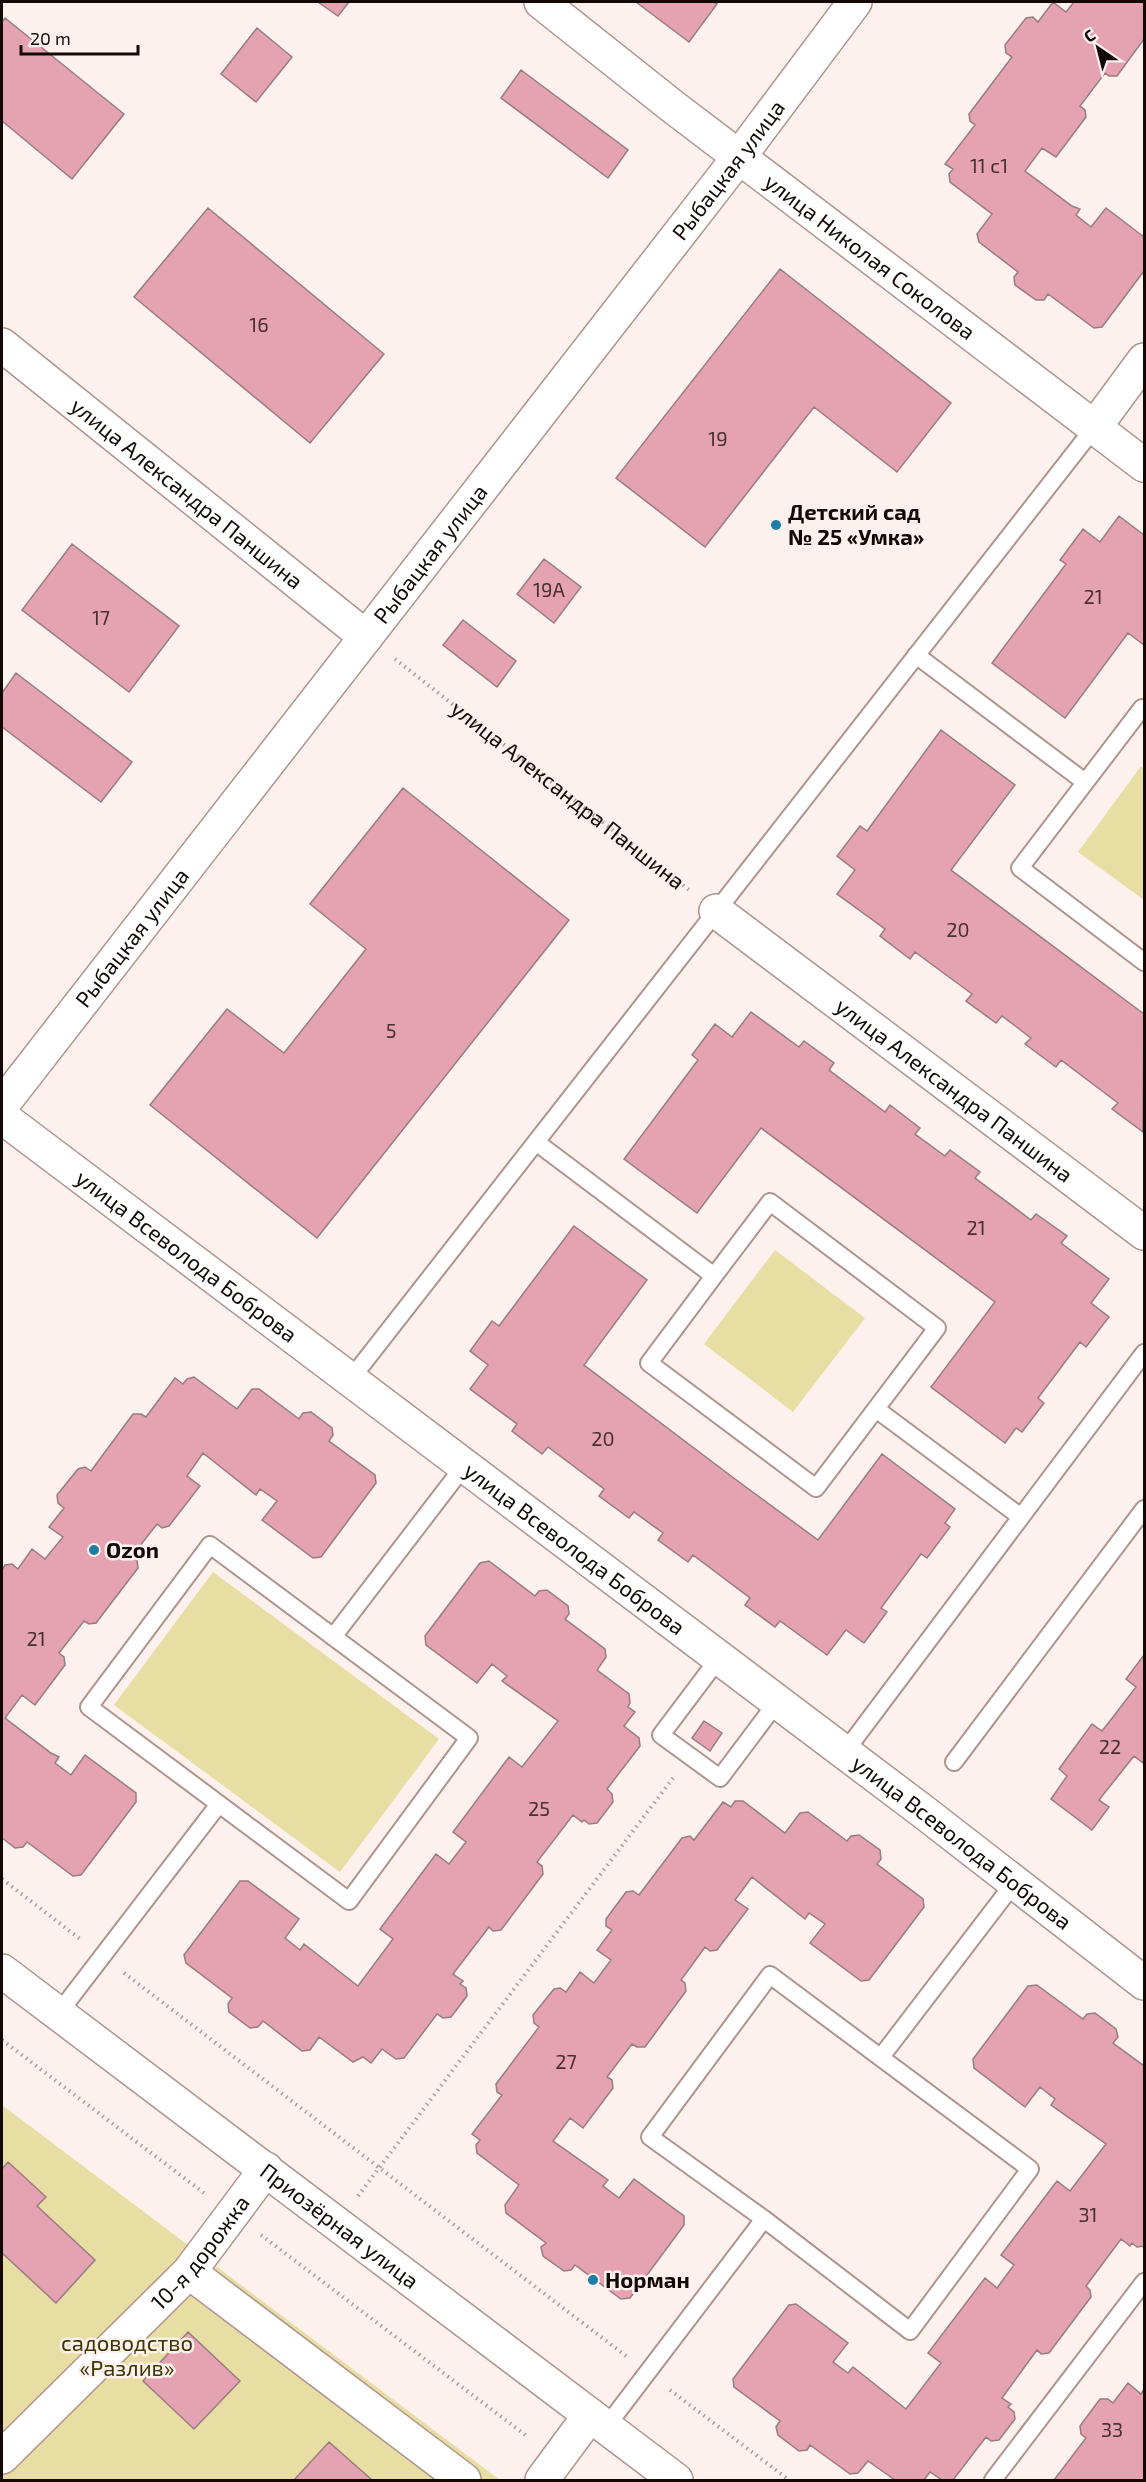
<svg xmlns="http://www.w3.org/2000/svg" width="1146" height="2482" viewBox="0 0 1146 2482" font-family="'Exo 2',sans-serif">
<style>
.green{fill:#e8dea4}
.building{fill:#e5a2b2;stroke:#977c82;stroke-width:1.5}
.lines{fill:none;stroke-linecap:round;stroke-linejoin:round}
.service-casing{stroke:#af948d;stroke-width:20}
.minor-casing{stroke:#af948d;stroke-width:36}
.path{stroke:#a99e9c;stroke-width:4;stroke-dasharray:1.5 4.5;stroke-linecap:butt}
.service{stroke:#fff;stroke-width:16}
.minor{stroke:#fff;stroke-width:33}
.poi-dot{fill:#1e7ca9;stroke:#fdf1ee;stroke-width:2}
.labels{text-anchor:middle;stroke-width:5;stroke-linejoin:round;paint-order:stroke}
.number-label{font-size:20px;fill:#472f32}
.street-label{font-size:22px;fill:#120907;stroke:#fdf1ee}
.poi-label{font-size:22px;font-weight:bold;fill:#120907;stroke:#fdf1ee;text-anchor:start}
.park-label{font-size:22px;fill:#3e3602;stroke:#fdf1ee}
</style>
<rect width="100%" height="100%" fill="#fdf1ee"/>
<path class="green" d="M1141,766L1144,769V900L1078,852Z
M775,1250L865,1318L793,1412L704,1344Z
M213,1572L439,1739L340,1872L114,1705Z
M2,2105L500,2480H2Z"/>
<path class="building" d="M318,2H349L338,16Z
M636,2H714L717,4L689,42Z
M1053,2L1066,12L1074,2H1144V39L1117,76H1109L1105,73L1080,106L1085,110L1086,117L1056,157L1042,148L1025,171L1072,206L1080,209L1076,215L1091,227L1106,208L1144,237V271L1102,327L1094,328L1048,294L1044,300H1036L1015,285L1014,277L1018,272L979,242L977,234L992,214L950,182L949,174L953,169L945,164L975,125L970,121L969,114L1012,57L1006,53L1005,45L1026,18L1033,17L1038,22Z
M5,18L124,114L72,179L2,121V22Z
M257,28L292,57L256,102L221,74Z
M521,70L628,150L608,178L501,98Z
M208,208L384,354L310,443L134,297Z
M780,269L951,403L897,472L814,407L705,547L616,478Z
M1119,516L1144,535V645L1128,633L1065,718L992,663L1066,564L1060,560L1083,529L1100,542Z
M72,544L179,626L129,692L22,610Z
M544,559L581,587L554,623L517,594Z
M463,620L516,661L497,687L443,645Z
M16,673L132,762L101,802L2,727V693Z
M941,730L1015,785L951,870L1144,1014L1143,1132L1112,1109L1118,1103L1061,1060L1056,1067L1025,1044L1031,1038L1002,1016L996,1023L966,1001L972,994L915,952L910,959L880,936L885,929L837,894L855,870L837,856L860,826L867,831Z
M403,788L569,920L317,1238L150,1105L227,1009L284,1053L366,949L310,904Z
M751,1012L799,1047L804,1041L834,1063L829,1070L885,1112L890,1105L920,1128L915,1134L945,1156L950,1150L980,1172L975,1178L1031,1220L1036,1214L1067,1236L1061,1243L1109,1279L1091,1303L1109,1317L1086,1347L1080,1342L1038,1398L1044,1403L1022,1432L1016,1428L1005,1443L931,1387L995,1302L761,1128L697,1213L624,1159L698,1060L692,1055L715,1024L732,1037Z
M574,1226L647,1280L584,1365L735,1479L818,1540L882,1454L955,1509L945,1523L950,1527L927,1558L921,1554L881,1608L887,1612L864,1643L846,1630L827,1655L780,1621L775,1627L745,1605L750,1598L693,1555L688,1562L658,1540L663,1533L634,1512L629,1518L599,1496L604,1489L548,1447L542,1454L512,1431L517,1424L470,1389L488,1365L470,1351L492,1321L499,1326Z
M194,1377L237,1409L252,1389H259L299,1419L303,1413L311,1412L332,1428L333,1435L329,1441L375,1475L376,1483L321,1557L313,1558L262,1520L277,1501L260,1489L256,1495L203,1453L187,1476L200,1486L169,1526L162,1528L157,1524L132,1556L137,1560L138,1568L96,1623L89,1624L84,1621L59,1653L64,1657L65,1665L35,1705L22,1695L5,1718L51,1753L59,1757L55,1763L71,1775L85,1755L136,1793V1802L81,1875L73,1876L27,1842L23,1847L15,1848L2,1838V1570L5,1565L12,1564L18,1569L32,1549L45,1559L63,1537L49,1527L64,1508L58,1503L57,1495L78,1469L85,1467L91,1471L133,1414H141L146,1417L175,1378L183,1384L187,1379Z
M489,1561L535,1596L539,1591L547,1590L568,1606L569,1614L565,1619L605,1649L606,1657L597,1670L629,1694L630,1703L628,1707L635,1712L624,1726L639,1738L640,1746L607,1789L612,1794L613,1802L597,1823L589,1824L584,1820L582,1822L573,1815L537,1862L542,1866L543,1874L501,1930L493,1931L489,1927L453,1974L463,1981L460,1984L466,1988L467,1996L451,2017L443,2018L437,2014L404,2058L396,2059L382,2049L371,2063L363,2057L353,2062L319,2037L310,2050L302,2051L263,2021L258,2027L250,2028L229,2012L228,2004L232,1998L186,1963L184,1955L240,1881H248L299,1919L285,1938L300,1950L304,1944L358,1986L393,1939L380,1929L436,1854L449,1864L466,1842L453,1832L509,1757L522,1767L558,1721L502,1681L507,1676L492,1664L477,1683L426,1645L425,1636L480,1563Z
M1144,1655V1760L1143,1763L1134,1756L1099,1800L1109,1807L1092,1830L1051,1799L1067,1776L1059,1769L1092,1724L1102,1731L1113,1717L1136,1687L1126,1679Z
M704,1721L722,1733L710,1751L692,1738Z
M735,1801H743L785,1833L800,1813L808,1812L847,1841L851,1836L859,1835L880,1850L881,1859L877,1864L923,1899L924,1907L869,1980L861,1981L810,1943L825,1924L809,1913L805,1919L752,1877L735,1900L748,1909L717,1950L710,1951L705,1947L681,1980L685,1983L686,1991L645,2047H637L632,2044L607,2077L612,2080L613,2088L583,2128L570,2118L553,2141L608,2180L603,2186L619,2198L634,2179L684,2216V2225L630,2298L621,2299L575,2265L571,2270L564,2271L543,2256L541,2247L546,2243L506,2213L505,2205L519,2185L477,2153L476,2145L480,2140L472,2134L502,2095L497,2092L496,2084L539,2027L534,2023L533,2015L554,1989L560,1988L566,1992L580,1972L594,1983L611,1960L597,1950L612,1930L606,1926V1919L626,1892L633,1891L639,1895L682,1838L690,1836L694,1840L723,1802L731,1807Z
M1037,1985L1083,2019L1087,2014L1095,2013L1116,2029L1118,2037L1113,2043L1144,2066V2246L1137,2247L1132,2243L1130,2246L1121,2239L1086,2286L1090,2290L1091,2297L1049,2353L1041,2354L1037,2350L1002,2398L1011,2404L1008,2407L1014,2412L1015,2419L999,2440L991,2441L986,2437L953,2480H942L930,2472L924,2480H895L868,2461L858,2473L850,2474L810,2445L807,2450L799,2451L778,2435L776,2427L780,2421L734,2387L733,2379L789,2305L796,2304L848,2343L833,2362L848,2373L853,2367L906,2409L941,2363L928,2353L985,2278L997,2288L1014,2265L1001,2255L1057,2181L1070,2191L1106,2144L1051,2105L1055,2099L1040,2087L1025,2107L974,2068L973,2059L1028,1986Z
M8,2162L46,2197L37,2206L95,2260L56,2303L2,2253V2169Z
M188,2332L240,2381L194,2429L143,2381Z
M1128,2383L1141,2394L1144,2389V2480H1054L1086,2438L1081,2434L1080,2426L1100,2399H1108L1113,2403Z
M329,2442L372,2480H294Z"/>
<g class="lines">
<defs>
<path id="service" d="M916,655L1085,782
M1144,710L1142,708L1020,868L1144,962
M536,1142L714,1276L649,1363L816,1488L937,1328L770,1202L714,1276
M350,1380L1094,428
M876,1409L1021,1517
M210,1545L469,1738L349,1901L89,1707Z
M333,1637L464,1466
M719,1658L661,1735L720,1778L777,1702
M844,1753L1144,1353
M954,1762L1144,1509
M770,1975L1030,2169L910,2331L764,2219L650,2137Z
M58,2014L219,1804
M881,2057L1014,1883
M606,2427L764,2219
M993,2480L1144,2282"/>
<g id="minor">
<path id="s2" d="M541,2L672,106L1144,465"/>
<path id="s3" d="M2,345L366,637"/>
<path d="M1094,428L1144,360"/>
<path id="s4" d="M716,911L1144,1233"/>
<path id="s5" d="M2,1105L739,157L855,2"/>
<path id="s6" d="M2,1117L925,1813L1144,1983"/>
<path id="s7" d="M2,1971L676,2480"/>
<path d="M189,2272L464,2480"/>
<path id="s8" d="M2,2457L189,2272L266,2169"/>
<path d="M542,2480L590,2415"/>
</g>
</defs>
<use href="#service" class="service-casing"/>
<use href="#minor" class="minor-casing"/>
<g class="path">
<path id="s1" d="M395,659L689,890"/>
<path d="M2,1879L80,1939"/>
<path d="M124,1973L626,2356"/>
<path d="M2,2040L204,2193"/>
<path d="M358,2196L673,1778"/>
<path d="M261,2235L528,2437"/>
<path d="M670,2390L789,2480"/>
</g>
<use href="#service" class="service"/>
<use href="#minor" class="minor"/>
</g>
<g class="poi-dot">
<circle cx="776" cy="525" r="6"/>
<circle cx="94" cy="1550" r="6"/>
<circle cx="593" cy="2280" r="6"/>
</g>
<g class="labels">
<g class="number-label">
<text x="989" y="173">11 с1</text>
<text x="259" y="332">16</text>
<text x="718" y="446">19</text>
<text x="549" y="597">19А</text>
<text x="1093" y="604">21</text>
<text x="101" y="625">17</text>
<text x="958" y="937">20</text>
<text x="391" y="1038">5</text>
<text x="976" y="1235">21</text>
<text x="603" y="1446">20</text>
<text x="36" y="1646">21</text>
<text x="1110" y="1754">22</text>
<text x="539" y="1816">25</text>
<text x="566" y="2069">27</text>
<text x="1088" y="2222">31</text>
<text x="1112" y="2437">33</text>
</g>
<g class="street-label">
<text dy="8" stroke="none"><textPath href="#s5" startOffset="1184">Рыбацкая улица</textPath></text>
<text dy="8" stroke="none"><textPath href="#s2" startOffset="416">улица Николая Соколова</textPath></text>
<text dy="8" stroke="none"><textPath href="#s3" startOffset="237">улица Александра Паншина</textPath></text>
<text dy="8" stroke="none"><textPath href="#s5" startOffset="698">Рыбацкая улица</textPath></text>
<text dy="8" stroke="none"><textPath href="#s1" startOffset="220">улица Александра Паншина</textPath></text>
<text dy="8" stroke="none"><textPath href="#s5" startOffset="212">Рыбацкая улица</textPath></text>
<text dy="8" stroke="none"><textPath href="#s4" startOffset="298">улица Александра Паншина</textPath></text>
<text dy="8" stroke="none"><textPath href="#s6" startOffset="231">улица Всеволода Боброва</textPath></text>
<text dy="8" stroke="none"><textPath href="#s6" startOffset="717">улица Всеволода Боброва</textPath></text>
<text dy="8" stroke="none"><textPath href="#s6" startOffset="1203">улица Всеволода Боброва</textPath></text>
<text dy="8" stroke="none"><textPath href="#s7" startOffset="423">Приозёрная улица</textPath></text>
<text dy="8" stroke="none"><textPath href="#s8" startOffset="285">10-я дорожка</textPath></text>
</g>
<g class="poi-label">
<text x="788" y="520">Детский сад<tspan x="788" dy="25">№ 25 «Умка»</tspan></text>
<text x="106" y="1558">Ozon</text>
<text x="605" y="2288">Норман</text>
</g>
<g class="park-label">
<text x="127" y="2351">садоводство<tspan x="127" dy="25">«Разлив»</tspan></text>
</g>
</g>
<rect width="1146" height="2482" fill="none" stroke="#120907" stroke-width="6"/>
<g transform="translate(1098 48) rotate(325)" stroke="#fdf1ee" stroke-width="4.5" paint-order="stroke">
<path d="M0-4.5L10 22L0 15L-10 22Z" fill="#120907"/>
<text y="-9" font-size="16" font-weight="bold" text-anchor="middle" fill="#120907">С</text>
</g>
<path d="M21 45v9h117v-9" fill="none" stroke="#120907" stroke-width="3"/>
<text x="30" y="45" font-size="18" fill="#120907" stroke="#fdf1ee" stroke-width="4.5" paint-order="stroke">20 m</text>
</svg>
